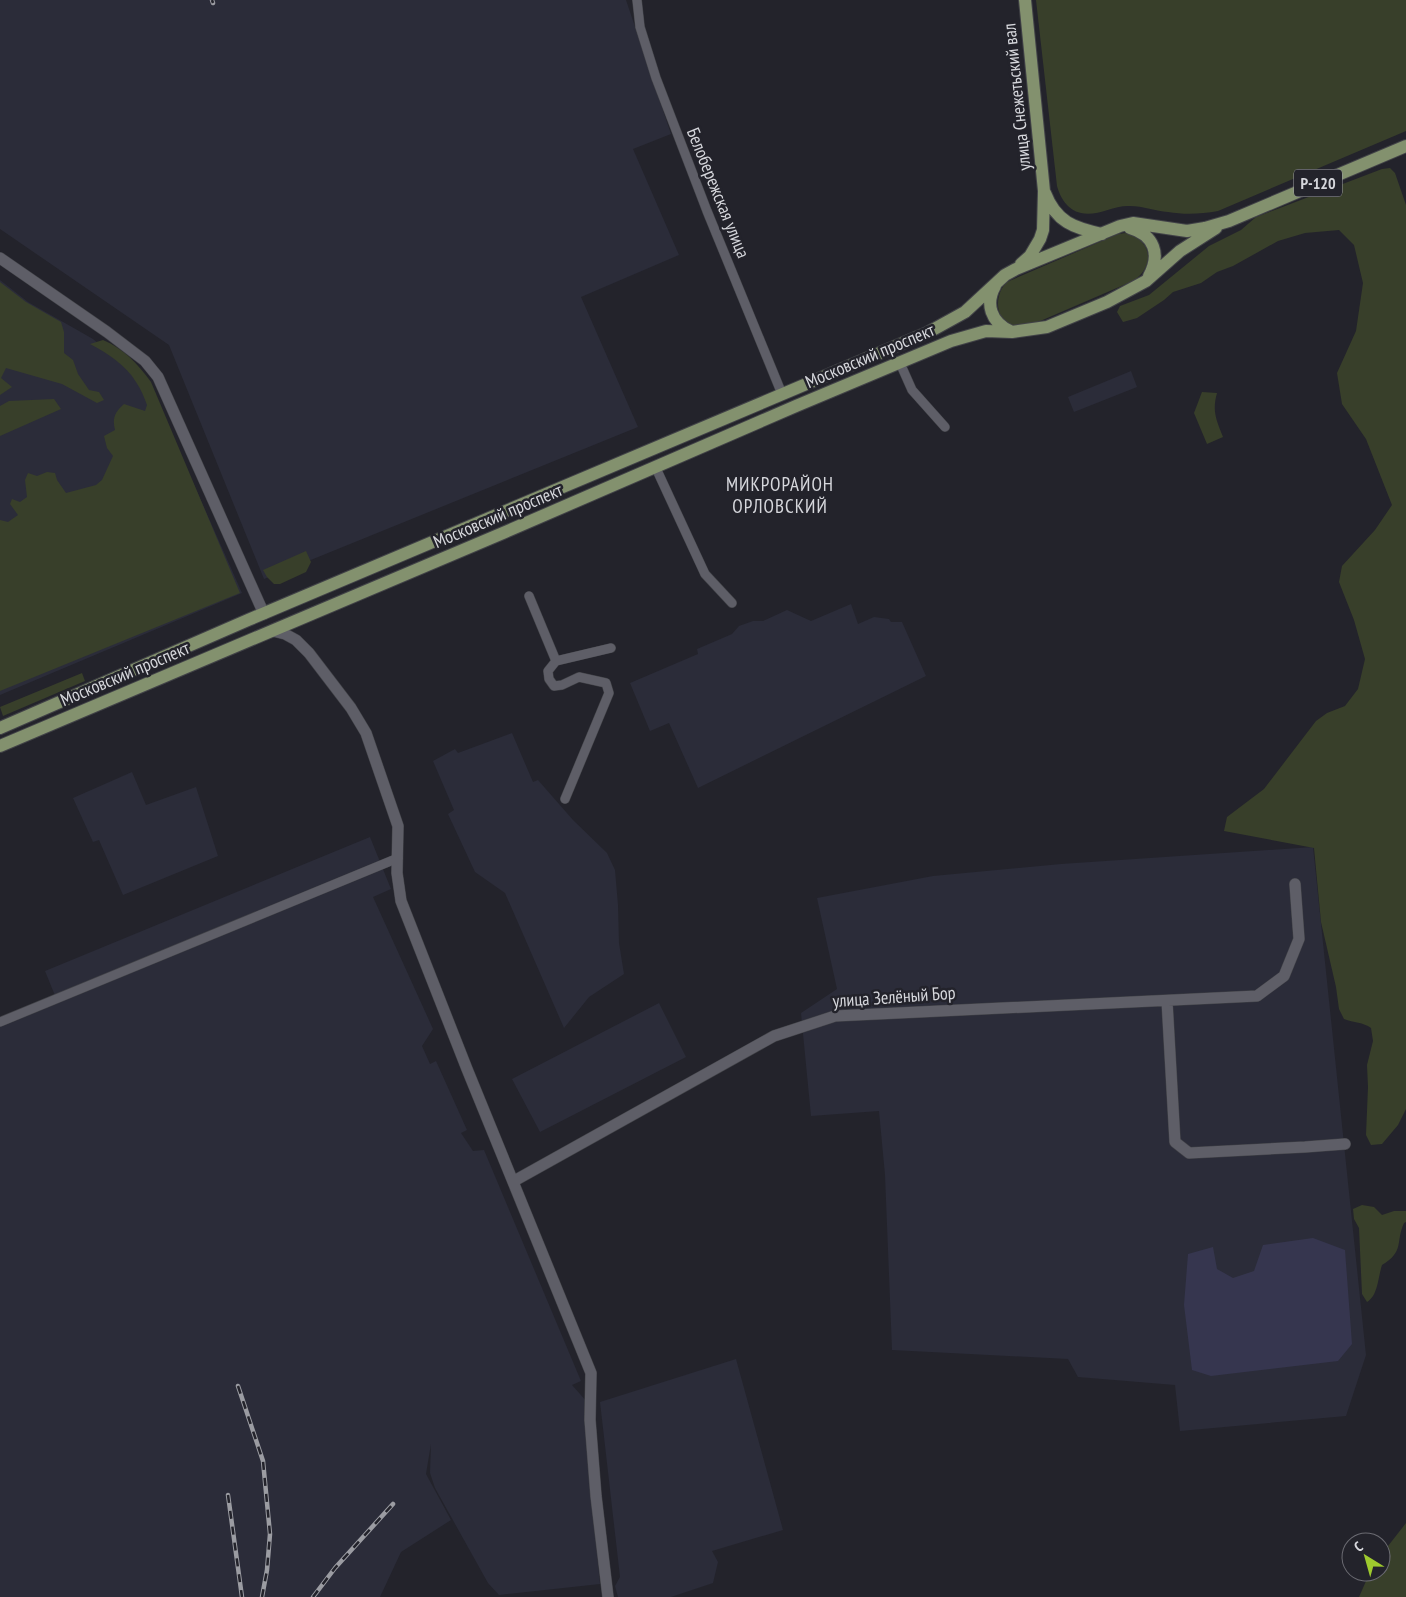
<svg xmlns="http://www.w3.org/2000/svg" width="1406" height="1597" viewBox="0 0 1406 1597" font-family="'PT Sans Narrow',sans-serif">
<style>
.built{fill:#2b2c39}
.green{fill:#383f2a}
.water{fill:#36364f}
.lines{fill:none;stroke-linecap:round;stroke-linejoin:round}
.minor-casing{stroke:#414247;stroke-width:10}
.tertiary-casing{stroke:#414247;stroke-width:12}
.primary-casing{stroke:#414247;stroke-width:14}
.minor{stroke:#5e5e67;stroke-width:9}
.tertiary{stroke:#5e5e67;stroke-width:11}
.primary{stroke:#83916e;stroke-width:12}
.rail-casing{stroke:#9b9ca2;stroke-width:4.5}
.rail{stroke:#23232b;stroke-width:2.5;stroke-dasharray:8;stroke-linecap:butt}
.labels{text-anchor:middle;stroke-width:5;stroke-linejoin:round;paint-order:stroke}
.shield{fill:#23232b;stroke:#a0a1a7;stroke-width:1}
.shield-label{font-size:16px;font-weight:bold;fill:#d6d7dc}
.street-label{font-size:18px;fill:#d6d7dc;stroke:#23232b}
.neighbourhood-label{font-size:19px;letter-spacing:1px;fill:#d6d7dc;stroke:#23232b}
</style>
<rect width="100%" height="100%" fill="#23232b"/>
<path class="built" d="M0,0H626L671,134L633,149L679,255L581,297L638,427L264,579L169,345L0,229Z
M0,280L28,302L93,339L138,375L156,399L242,593L0,695Z
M1131,371L1137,387L1074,412L1068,397Z
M851,604L858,624L874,617L889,619L891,622H902L926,676L698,788L669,723L650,731L630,683L698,654L697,649L732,634L739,626L753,621H763L787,610L811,621Z
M512,733L533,782L538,780L573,820L607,853L615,870L618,905L619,943L624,974L589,997L564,1028L505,893L475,872L448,814L454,810L433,761L455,749L458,753Z
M132,772L146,805L196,787L218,856L123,895L99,840L93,842L73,798Z
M370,837L391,889L373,897L433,1029L422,1046L430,1064L436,1061L467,1130L461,1133L473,1151L484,1150L581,1381L572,1385L588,1403L585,1424L600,1584L499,1595L488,1583L435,1488L430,1473L431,1444L426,1474L451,1520L401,1552L380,1597H0V1022L56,998L45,971Z
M1313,847L1366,1355L1346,1416L1180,1431L1175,1385L1078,1377L1068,1359L892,1350L885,1175L879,1111L811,1116L801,1013L837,989L817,898L933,876L1061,864Z
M659,1003L686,1057L540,1132L512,1079Z
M736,1359L783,1530L712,1551L718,1562L713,1583L671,1597H618L615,1586L620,1577L600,1402Z"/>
<path class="green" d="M1036,0H1406V131L1218,211C1201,214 1185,215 1168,212C1156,211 1143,206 1130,206C1113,205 1097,217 1081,213C1067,210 1060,197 1057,186Z
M1390,168L1395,173L1406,205V1109L1398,1125L1382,1144L1371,1145L1366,1135L1368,1087L1367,1065L1373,1041L1371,1028C1363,1022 1354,1023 1344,1019L1339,1009L1336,987L1321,922L1314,848L1224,831L1227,817L1264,789L1316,721L1327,713L1345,706L1358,689L1365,659L1354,620L1339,582L1342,566L1375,530L1392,505L1366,439L1342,404L1337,373L1356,331L1363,283L1354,245L1339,230L1305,233L1278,241L1233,266L1217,272L1201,283L1173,292L1164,300L1137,318L1123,322L1117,312L1120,306L1149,295L1209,246L1241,230L1256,217L1382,169Z
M1126,233C1153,241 1155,266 1133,281L1031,325C1026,325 1019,327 1014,326C994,321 994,294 1007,282L1118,234Z
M0,282L26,302L61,322L64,332V353L73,360L78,374L89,390L99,392L104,400L97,403L62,384L6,368L1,378L12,387L0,395Z
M103,340C124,349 137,363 151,382L240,593L0,691V520L8,522L18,515L10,504L12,499L20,502L27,497L25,480L28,473L37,476L47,472L55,473L57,480L66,493L96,485L102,480L113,456L107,448L104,436L115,430C112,418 115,412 124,404L145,411L147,405C144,397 141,389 136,382C126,365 107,353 90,344Z
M1202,392L1217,393C1212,411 1216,419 1223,437L1207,444L1194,413Z
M54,399L61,409L0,436V406L9,401Z
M306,551L311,562L306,572L280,584H274L267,577L263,570Z
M82,673L85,681L3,716L0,707Z
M1362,1205L1374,1207L1382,1215L1394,1211H1406V1222L1404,1223C1395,1243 1405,1251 1382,1265C1378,1277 1378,1296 1367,1302L1362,1294L1359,1228L1354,1219L1353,1209Z
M1406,1523V1597H1359L1370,1572H1381V1555Z"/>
<path class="water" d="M1313,1238L1345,1250L1352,1344L1338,1361L1211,1376L1192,1370L1184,1305L1188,1254L1213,1247L1217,1269L1233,1278L1254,1271L1263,1245Z"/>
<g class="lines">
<defs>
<path id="minor" d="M637,0L640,27L656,78L707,211L782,394
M900,363L912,390L945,427
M655,466L705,574L732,603
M529,596L556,661L611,648
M556,661L548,671L549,679L554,686L562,685L579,677L606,683L609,693L565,799
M0,1022L398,858"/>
<path id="tertiary" d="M0,258L107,332L145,361L158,377L264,614
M273,631L285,634L296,640L309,653L351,708L366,733L398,826L397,873L401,901L467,1069L591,1373L590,1420L596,1496L608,1597
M1167,1001L1175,1142L1189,1153L1305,1147L1345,1144
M514,1181L774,1036L835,1016L1257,996L1284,976L1299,939L1295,884"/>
<path id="primary" d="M1045,193C1056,222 1074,228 1102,234
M1130,228C1154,235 1161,254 1149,276
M1021,264L1030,256L1040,239L1043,230L1044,191L1025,0
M995,286C985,304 991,322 1010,331
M0,728L248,620L927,333L965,312L1005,275L1016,269L1120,226L1133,223L1187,231L1205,228L1229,221L1406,146
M0,746L503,533L796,406L951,341L986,331L1012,332L1047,327L1107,302L1146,281L1180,251L1216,228"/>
</defs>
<use href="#minor" class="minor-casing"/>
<use href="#tertiary" class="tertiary-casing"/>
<use href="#primary" class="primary-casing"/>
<use href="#minor" class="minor"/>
<use href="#tertiary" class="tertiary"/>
<use href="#primary" class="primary"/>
<defs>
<path id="rail" d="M212,0L213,3
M238,1386L263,1461L270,1534L267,1570L262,1597
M228,1495L242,1597
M313,1597L335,1568L393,1504"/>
</defs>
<use href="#rail" class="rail-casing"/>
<use href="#rail" class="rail"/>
</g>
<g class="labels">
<rect class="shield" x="1294" y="169.5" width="48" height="27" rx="4"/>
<g class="shield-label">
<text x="1318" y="189">Р-120</text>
</g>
<g class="street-label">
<text transform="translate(1017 97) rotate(-96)" y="6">улица Снежетьский вал</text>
<text transform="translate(718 193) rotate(68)" y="6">Белобережская улица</text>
<text transform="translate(870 356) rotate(-23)" y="6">Московский проспект</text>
<text transform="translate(498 516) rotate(-23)" y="6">Московский проспект</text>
<text transform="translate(125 674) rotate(-23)" y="6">Московский проспект</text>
<text transform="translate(894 997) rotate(-4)" y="6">улица Зелёный Бор</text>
</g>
<g class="neighbourhood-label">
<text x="780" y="491">МИКРОРАЙОН<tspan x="780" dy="22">ОРЛОВСКИЙ</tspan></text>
</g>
</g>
<g transform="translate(1366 1557) rotate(323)"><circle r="24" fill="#23232b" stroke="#6b6b72"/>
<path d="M0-4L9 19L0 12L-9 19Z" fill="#9eca2e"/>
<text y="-8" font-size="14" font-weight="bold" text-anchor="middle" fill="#d6d7dc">С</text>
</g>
</svg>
